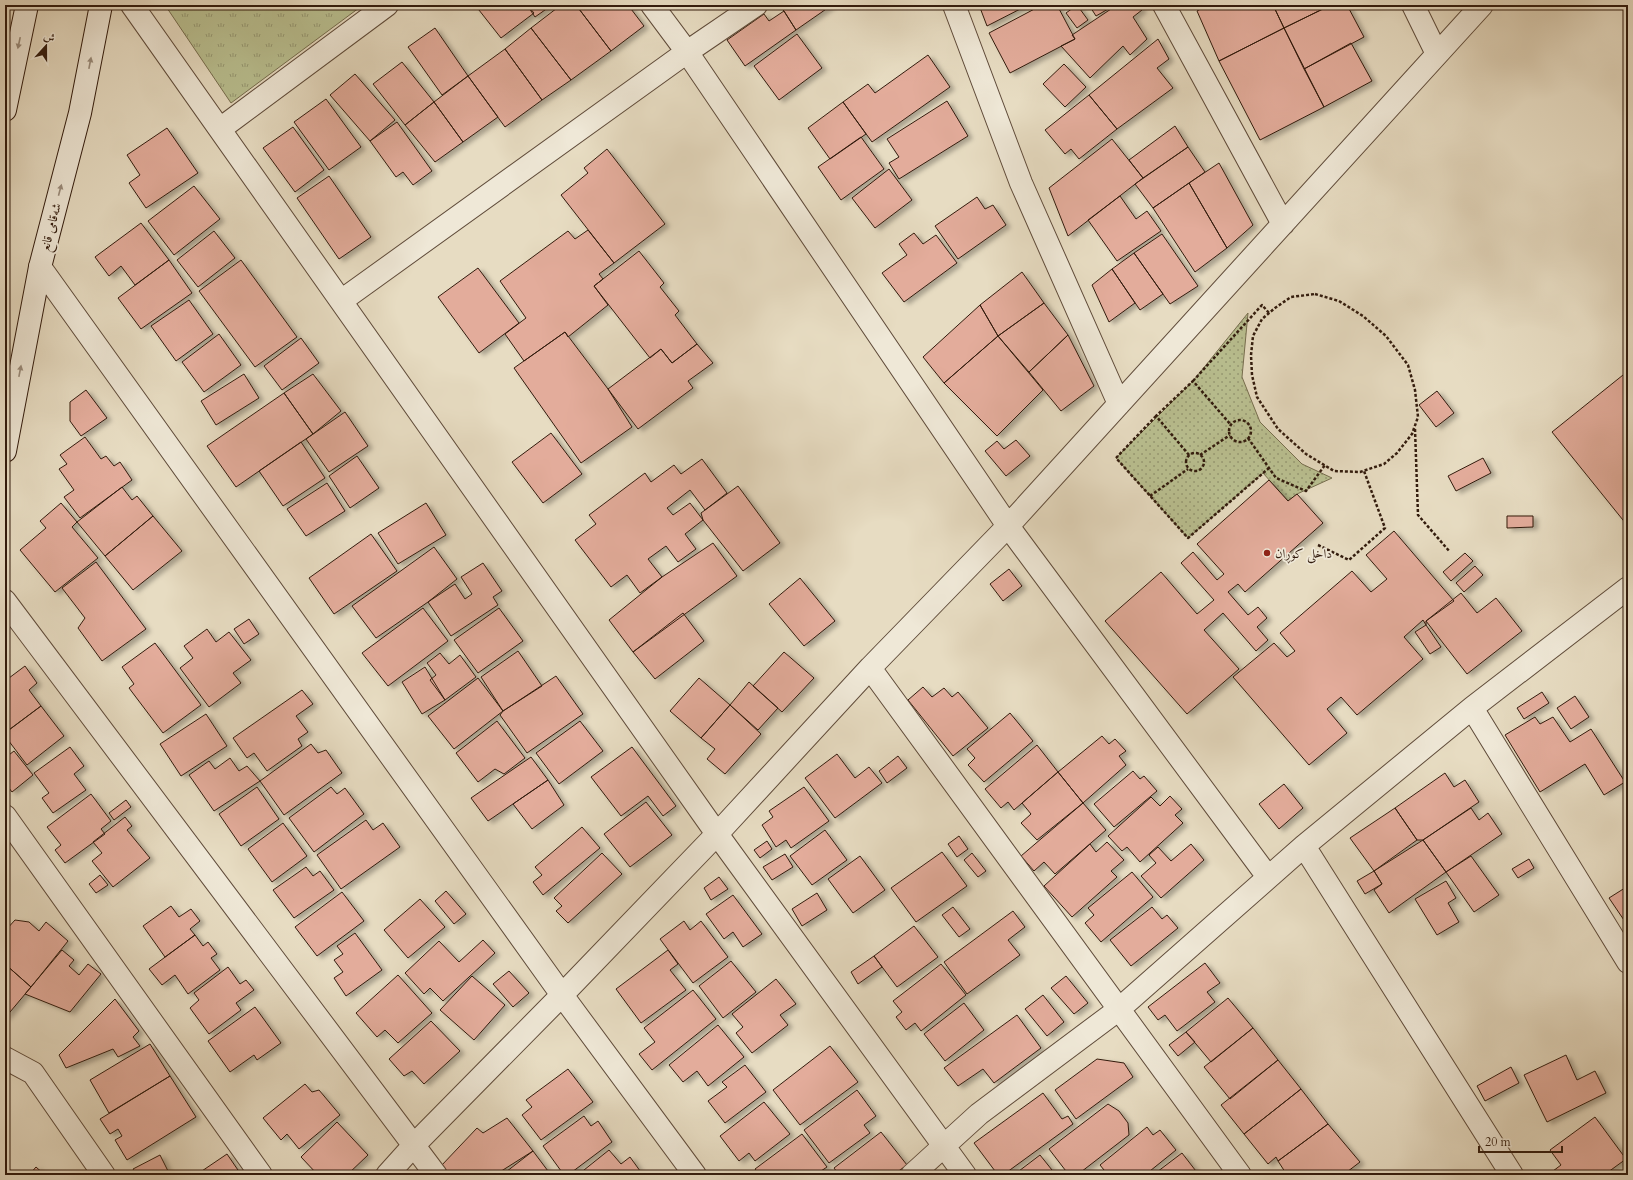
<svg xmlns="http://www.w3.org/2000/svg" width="1633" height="1180" viewBox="0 0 1633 1180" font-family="Cardo,Amiri,serif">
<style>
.grass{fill:url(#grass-dots);stroke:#766d4e}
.park{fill:url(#park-tufts);stroke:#766d4e}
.building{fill:#e3ac9b;stroke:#321b0d;filter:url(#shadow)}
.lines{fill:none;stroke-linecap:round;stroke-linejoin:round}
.minor-casing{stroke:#5f4b3a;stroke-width:24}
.secondary-casing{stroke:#321b0d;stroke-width:24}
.path{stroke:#321b0d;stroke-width:2.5;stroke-dasharray:3 2;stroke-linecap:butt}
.minor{stroke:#efe8d7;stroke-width:22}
.secondary{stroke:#efe8d7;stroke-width:22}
.oneway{fill:#9a8c7c}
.poi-dot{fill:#8f2418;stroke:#efe8d7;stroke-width:1.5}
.labels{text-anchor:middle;stroke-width:3.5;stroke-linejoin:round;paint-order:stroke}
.street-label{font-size:13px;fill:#321b0d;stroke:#efe8d7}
.poi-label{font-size:13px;fill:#321b0d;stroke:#efe8d7;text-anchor:start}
</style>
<defs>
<pattern id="grass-dots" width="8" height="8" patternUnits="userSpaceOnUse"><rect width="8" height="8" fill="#b9bf90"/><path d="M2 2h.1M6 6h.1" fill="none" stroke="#979a74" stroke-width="1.8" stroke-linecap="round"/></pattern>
<pattern id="park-tufts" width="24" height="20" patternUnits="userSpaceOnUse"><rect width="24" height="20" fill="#b9bf90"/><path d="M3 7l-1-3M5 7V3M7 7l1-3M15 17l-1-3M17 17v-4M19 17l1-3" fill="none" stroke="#979a74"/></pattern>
<filter id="shadow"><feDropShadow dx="4.5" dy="2.5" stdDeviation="2" flood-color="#0004"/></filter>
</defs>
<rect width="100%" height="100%" fill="#e7dcc2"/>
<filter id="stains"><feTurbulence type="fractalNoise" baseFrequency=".005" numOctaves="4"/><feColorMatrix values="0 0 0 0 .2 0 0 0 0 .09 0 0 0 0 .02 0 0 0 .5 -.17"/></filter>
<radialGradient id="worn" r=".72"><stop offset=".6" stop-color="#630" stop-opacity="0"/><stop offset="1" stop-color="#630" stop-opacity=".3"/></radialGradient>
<path class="grass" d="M1248,313L1242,377L1260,422L1302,464L1332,478L1297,494L1288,501L1263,473L1188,538L1116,458L1193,381Z"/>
<path class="park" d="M165,5H363L231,103Z"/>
<path class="building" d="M475,5H527L534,13L501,38Z
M527,5H552L535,17Z
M561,5H576L611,51L571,80L531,28Z
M576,5H628L644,26L611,51Z
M780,5H832L796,30Z
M979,5H1028L987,26Z
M1042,5H1057L1075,39L1010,73L989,33Z
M1077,5L1088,20L1077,28L1066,13Z
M1089,5H1115L1096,16Z
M1117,5H1139L1142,10L1133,17L1147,39L1130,55L1123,46L1090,78L1061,46L1075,39L1072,35Z
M1208,5H1273L1284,28L1219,61L1197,11Z
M1273,5H1331L1284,28Z
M1331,5H1347L1364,37L1304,69L1284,28Z
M784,11L796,30L745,66L727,40L764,14L769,21Z
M435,28L468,76L442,95L408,47Z
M531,28L571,80L542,100L505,49Z
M1284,28L1324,107L1260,140L1219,61Z
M797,34L822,68L779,100L754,66Z
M1158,39L1169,59L1157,68L1173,88L1117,129L1089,95Z
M1351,43L1372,81L1324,107L1304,69Z
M505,49L542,100L505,127L468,76Z
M928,55L950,87L872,142L843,102L868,84L875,93Z
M402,62L434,102L405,125L373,84Z
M1064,64L1086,87L1065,107L1043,84Z
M355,74L395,120L370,141L330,95Z
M468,76L498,117L463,142L434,102Z
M1089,95L1117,129L1079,159L1071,149L1065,154L1045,130Z
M326,99L361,147L329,170L294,122Z
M947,101L968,136L899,179L889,163L899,157L887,139Z
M434,102L463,142L435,162L405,125Z
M843,102L866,134L830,159L808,128Z
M397,122L432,171L413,185L403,172L396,177L370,141Z
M1175,126L1188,147L1143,178L1129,160Z
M293,127L324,170L295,192L263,148Z
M167,128L198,173L146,208L129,183L140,175L127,155Z
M861,137L884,169L841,200L818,167Z
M1112,139L1143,178L1068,236L1049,188Z
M1188,147L1205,172L1153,208L1135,184Z
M607,149L665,224L614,263L561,195L588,173L584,168Z
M1219,163L1253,225L1227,248L1189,183Z
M889,169L912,200L875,228L852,198Z
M329,176L371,237L339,259L297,198Z
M1189,183L1227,248L1195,272L1153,208Z
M194,186L220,219L174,255L148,221Z
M1120,196L1136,219L1147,211L1161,231L1117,261L1088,220Z
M977,197L985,209L993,205L1006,225L958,259L935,226Z
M141,223L169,260L135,285L121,266L109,276L95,257Z
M588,230L614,263L599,274L603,279L594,286L608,305L568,337L565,332L524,361L505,334L526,318L500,281L568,231L575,239Z
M214,231L235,258L198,287L177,260Z
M914,233L923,244L936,235L957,263L904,302L882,273L907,255L899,244Z
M1162,234L1198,286L1170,304L1134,253Z
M639,251L664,283L660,287L679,311L675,315L697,344L672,363L661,349L650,358L594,286Z
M1134,253L1163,294L1140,310L1112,269Z
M169,260L192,293L141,329L118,298Z
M241,260L297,337L255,367L199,291Z
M478,268L519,323L479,353L438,297Z
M1112,269L1135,303L1109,322L1092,285Z
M1022,272L1044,303L998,336L980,305Z
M189,300L213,334L176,361L151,326Z
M1044,303L1068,335L1029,372L998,336Z
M980,305L998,336L944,383L923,357Z
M565,332L608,389L632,427L581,463L514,368Z
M219,334L241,365L204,392L182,362Z
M1068,335L1094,386L1061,411L1029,372Z
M998,336L1043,390L997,436L944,383Z
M301,338L319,363L282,390L264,366Z
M697,344L713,363L688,381L693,388L638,429L608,389L661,349L672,363Z
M1628,371V524L1627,525L1552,432Z
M244,374L259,398L216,425L201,401Z
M313,374L341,411L313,434L284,393Z
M86,390L107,418L81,436L70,421V402Z
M1437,391L1454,413L1436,427L1419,405Z
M284,393L313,434L236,487L207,446Z
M345,412L368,446L329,472L306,439Z
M551,433L582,474L543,503L512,462Z
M85,437L101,459L106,456L114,466L120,462L132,480L80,518L64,497L74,490L59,469L67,464L60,455Z
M1016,440L1030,456L1006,476L985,451L997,441L1004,449Z
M301,442L325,478L283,506L259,471Z
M357,456L379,488L350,508L329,476Z
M1483,458L1491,473L1456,491L1448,476Z
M702,459L727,493L705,510L690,490L667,508L673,515L690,503L703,520L685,534L696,549L678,562L666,546L648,559L662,577L640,593L627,575L611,587L575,540L596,524L589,515L645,473L651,482L674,465L681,474Z
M1269,480L1288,501L1297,494L1323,523L1245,592L1238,584L1228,592L1248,615L1258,607L1267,618L1257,627L1268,640L1256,651L1223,613L1204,630L1239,669L1187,714L1105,621L1161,572L1197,614L1214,600L1181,563L1193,552L1217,580L1224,574L1197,544Z
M327,483L345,511L306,536L287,509Z
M738,486L780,543L743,571L703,520L701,513Z
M122,487L132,500L137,496L153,516L105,556L77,522Z
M61,503L77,522L72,527L98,558L55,592L20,550L46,528L40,521Z
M426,503L446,535L398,564L378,533Z
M153,516L182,551L133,590L105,556Z
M1507,516H1533V527L1507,528Z
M1394,531L1454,601L1426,621V625L1423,620L1404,637L1423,659L1357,715L1341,697L1327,709L1347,733L1309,765L1233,677L1274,643L1287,657L1295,651L1280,633L1352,571L1371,592L1387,579L1366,555Z
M371,534L397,571L334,614L309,578Z
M713,543L737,576L633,652L609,620L662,577Z
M434,547L457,579L428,602L376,638L352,606Z
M1465,553L1473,561L1451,581L1443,572Z
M96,562L146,629L102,661L78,628L85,618L62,588Z
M483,563L502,591L493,597L498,605L451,636L428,602L455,584L465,599L472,594L461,577Z
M1475,566L1483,575L1464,592L1456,583Z
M1009,569L1022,586L1003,601L990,584Z
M800,578L835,621L804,646L769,604Z
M1461,593L1477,613L1496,598L1522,631L1467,674L1426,621Z
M423,608L448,641L388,686L362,653Z
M499,608L523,641L478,673L454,640Z
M683,613L704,641L655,679L633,652Z
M249,619L259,634L244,644L234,629Z
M1426,625L1441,647L1430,654L1415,632Z
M207,629L216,642L229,632L251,660L233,673L241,683L209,707L180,668L193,658L184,646Z
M155,643L201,705L163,733L129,688L134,684L122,667Z
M518,651L542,686L503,711L481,677Z
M784,652L814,678L782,712L753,686Z
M440,653L449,664L460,655L476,677L445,700L430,680L436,675L427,663Z
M25,666L37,683L29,690L41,706L6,732L5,730V681Z
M425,667L445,700L422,714L402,682Z
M556,676L583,714L527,753L500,715L503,711Z
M478,678L503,711L454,749L428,716Z
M699,678L730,705L701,738L670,711Z
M749,682L778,708L758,730L730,705Z
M923,687L932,697L944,688L952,697L958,692L988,728L953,756L908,700Z
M302,690L313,704L296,716L308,732L298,739L302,746L267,771L254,753L247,758L233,738Z
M1542,692L1549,703L1524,719L1517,708Z
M1575,696L1589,717L1571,729L1557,708Z
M730,705L761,734L725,774L707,759L715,749L701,738Z
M41,706L64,736L27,765L5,736V733Z
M1010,713L1033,741L984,782L968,765L975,758L967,749Z
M206,714L227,746L181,776L160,744Z
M1535,717L1540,724L1553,717L1570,742L1591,729L1625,782L1604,795L1585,764L1540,792L1505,735Z
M497,721L525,758L504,774L495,769L478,782L456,753Z
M580,721L603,751L559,784L536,753Z
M1102,736L1109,744L1115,739L1126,751L1119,756L1126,765L1083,803L1058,772Z
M311,744L318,753L326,750L342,773L284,815L260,781Z
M1037,745L1058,772L1014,810L1008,802L1001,808L985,789Z
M70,747L84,766L74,774L86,790L53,813L42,798L49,793L34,773Z
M632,747L676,806L663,816L648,796L621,816L591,777Z
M14,751L33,775L12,792L5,783V758Z
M837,754L855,778L869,767L882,783L835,818L805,778Z
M898,756L907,768L887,783L879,771Z
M531,757L548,780L488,821L471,798Z
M230,758L239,771L247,766L260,781L214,811L189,775L209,761L215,769Z
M1133,771L1140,779L1144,776L1157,791L1114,827L1094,804Z
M1058,772L1083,803L1037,840L1021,823L1031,814L1022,803Z
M1445,773L1454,787L1465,780L1479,802L1423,840H1417L1395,808Z
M548,780L564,805L532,829L513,804Z
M1284,784L1303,808L1279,829L1259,804Z
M257,787L279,819L241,846L219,814Z
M331,787L337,794L345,788L364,814L314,852L289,818Z
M804,787L829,821L791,848L786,840L776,847L762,825L773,817L769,811Z
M91,794L111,821L101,829L105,834L65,863L55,850L61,845L47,827Z
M1170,796L1182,809L1175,815L1183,823L1140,862L1127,847L1122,851L1108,836L1151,797L1160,806Z
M126,800L131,807L114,820L109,813Z
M646,802L672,835L630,867L604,834Z
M1083,803L1106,830L1055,874L1044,862L1034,871L1021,856Z
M1395,808L1417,840L1374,871L1350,838Z
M1471,808L1479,820L1488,813L1502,834L1446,872L1423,840Z
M125,817L132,826L127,830L150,858L113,887L92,861L102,853L93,842Z
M366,820L373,830L383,823L400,847L341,889L317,855Z
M283,823L307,856L272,882L248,849Z
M582,827L600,848L543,895L533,882L542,875L535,867Z
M825,830L847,860L812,885L790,856Z
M959,836L968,849L957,857L948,844Z
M1423,840L1446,872L1389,913L1374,890L1382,884L1374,871Z
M767,841L772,849L760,858L754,850Z
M1107,842L1124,860L1111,871L1117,877L1072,917L1044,886L1090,844L1096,852Z
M1191,844L1204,860L1161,898L1141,876L1156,863L1149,855L1158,847L1171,861Z
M942,852L967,886L916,922L891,888Z
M602,853L622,874L568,923L556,911L562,906L554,898Z
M972,853L986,871L978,877L964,860Z
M785,854L793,867L772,880L763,867Z
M860,856L885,890L853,913L828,879Z
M1471,856L1499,895L1474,912L1446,872Z
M1529,859L1534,868L1518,878L1512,869Z
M306,867L313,876L320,871L334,890L294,918L273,890Z
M1374,871L1382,884L1365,894L1357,881Z
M1132,872L1153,897L1101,942L1085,923L1094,915L1088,908Z
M100,875L108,885L96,893L89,884Z
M719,877L728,889L711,900L704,888Z
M1446,881L1456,898L1448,903L1459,922L1437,935L1415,899Z
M1628,886V926L1609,898Z
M446,891L466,914L454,924L435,901Z
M342,892L364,921L317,956L295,927Z
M817,893L827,910L802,926L792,909Z
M733,895L762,934L743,947L733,932L724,939L706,914Z
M420,899L445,927L408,958L384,930Z
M171,906L179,917L191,909L200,921L190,929L195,935L165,957L143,926Z
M953,907L970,929L959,937L942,915Z
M1152,907L1162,919L1167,915L1178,928L1131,966L1110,940Z
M1013,911L1025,927L1008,940L1020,955L967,994L944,962Z
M15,920L29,922L39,931L46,922L68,941L31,987L5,964V931Z
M684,921L690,930L701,921L728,957L693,983L660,939Z
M914,926L938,957L897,987L874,956Z
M355,933L382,970L346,996L334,978L343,972L334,960L343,954L337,946Z
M195,935L203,946L208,942L217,954L211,958L220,970L188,994L175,975L162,985L149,969Z
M483,940L495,953L443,1001L430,988L424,994L405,973L439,941L459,962Z
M62,950L74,960L69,966L79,975L88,964L101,974L70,1012L25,994Z
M668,950L678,964L670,970L686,990L641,1023L616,989Z
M874,956L882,967L858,984L851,972Z
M731,961L756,992L723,1018L699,986Z
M1205,963L1220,983L1207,992L1215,1002L1177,1031L1165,1015L1158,1020L1148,1007Z
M5,964L31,987L5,1018Z
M941,964L966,995L921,1031L915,1023L906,1030L896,1017L902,1012L893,1001Z
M228,967L240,984L246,980L254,990L236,1003L241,1010L209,1034L190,1008L199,1000L194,993Z
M509,971L529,993L513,1007L493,984Z
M398,975L432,1013L398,1043L385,1030L377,1037L356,1013Z
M472,976L505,1005L474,1040L440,1010Z
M1066,976L1088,1003L1074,1014L1051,988Z
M776,979L796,1004L780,1015L788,1025L752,1053L736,1033L743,1027L732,1014Z
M693,990L716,1019L652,1070L639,1054L655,1042L644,1028Z
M1043,995L1064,1022L1047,1036L1025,1009Z
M1228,998L1253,1028L1211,1062L1186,1032Z
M115,999L139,1031L133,1037L140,1046L118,1057L113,1049L66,1068L59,1055Z
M964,1003L984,1030L945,1061L924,1034Z
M255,1007L281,1043L257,1060L254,1055L230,1072L208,1041Z
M1017,1015L1041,1048L994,1083L983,1069L958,1086L944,1068Z
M431,1021L460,1051L424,1084L412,1071L404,1076L389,1059Z
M718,1025L744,1057L708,1086L697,1071L683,1082L669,1065Z
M1253,1028L1278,1060L1230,1099L1204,1067Z
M1186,1032L1195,1042L1178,1056L1169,1045Z
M150,1044L170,1076L109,1113L90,1080Z
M830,1046L858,1082L800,1125L773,1090Z
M1566,1055L1577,1080L1595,1071L1606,1093L1547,1122L1524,1075Z
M1097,1059L1124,1063L1133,1077L1076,1119L1055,1090Z
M1278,1060L1301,1089L1244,1134L1221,1105Z
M745,1065L766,1092L725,1123L708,1101L727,1087L722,1082Z
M1511,1067L1519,1083L1485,1101L1477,1086Z
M568,1069L593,1102L541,1140L522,1115L532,1107L526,1100Z
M170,1076L196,1117L127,1160L115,1140L122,1136L118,1129L110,1134L100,1119Z
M305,1084L312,1092L319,1090L340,1115L299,1149L287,1134L281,1140L263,1118Z
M1301,1089L1328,1124L1278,1161L1276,1157L1268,1164L1244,1134Z
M857,1090L876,1116L864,1125L870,1133L829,1163L804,1130Z
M1043,1093L1062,1119L1068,1116L1073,1124L1003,1175H998L974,1143Z
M764,1102L790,1134L755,1161L749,1153L739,1161L720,1136Z
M1108,1104L1119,1111L1128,1123L1129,1135L1077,1175H1069L1049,1149Z
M584,1116L591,1126L598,1121L612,1142L568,1175H564L543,1146Z
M1595,1117L1626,1159L1604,1175H1550L1549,1174L1561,1165L1550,1150Z
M507,1118L533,1151L495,1175H466L464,1173L460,1175H448L441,1166L477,1128L483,1133Z
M337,1122L368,1155L347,1175H334L332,1173L330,1175H318L301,1157Z
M1328,1124L1360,1162L1343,1175H1287L1278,1161Z
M1147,1127L1153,1135L1160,1130L1176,1150L1145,1175H1108L1100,1165Z
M881,1132L907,1165L893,1175H882L880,1172L877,1175H839L834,1168Z
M802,1134L827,1167L815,1175H759L755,1169Z
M609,1150L621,1164L630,1157L643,1175H580L579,1174Z
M533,1151L551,1175H502Z
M1182,1153L1199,1175H1153Z
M227,1154L240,1173L236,1175H196Z
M160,1155L170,1175H136L133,1169Z
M1040,1155L1056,1175H1015V1174Z
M36,1167L45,1175H29Z"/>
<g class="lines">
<defs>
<path id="minor" d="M132,5L717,834L965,1175
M652,5L687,52L1008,526L1268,877
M954,5L1021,183L1119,404
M1164,5L1283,224
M1413,5L1437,54
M220,129L387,5
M40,267L562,995L695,1175
M341,301L687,52L756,5
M5,601L436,1175
M870,668L1240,1175
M1472,708L1628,962
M5,816L261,1175
M1304,846L1512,1175
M5,1058L33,1073L104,1175
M387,1175L414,1145L562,995L717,834L870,668L1008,526L1482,5
M912,1175L979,1114L1118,1010L1304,846L1472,708L1628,588"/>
<path id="secondary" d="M5,110L27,5
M5,451L40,267L80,113L101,5"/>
</defs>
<use href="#minor" class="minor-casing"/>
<use href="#secondary" class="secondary-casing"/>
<path class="path" d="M1315,294L1339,301L1363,316L1386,336L1408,365L1415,390L1418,417L1412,434L1397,453L1384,464L1360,472L1334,471L1306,454L1278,429L1257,397L1252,375L1251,355L1253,336L1262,319L1275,308L1291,297Z
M1193,381L1262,305L1269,313
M1156,416L1116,458L1188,538L1269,468
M1229 431a11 11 0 1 1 22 0a11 11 0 1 1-22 0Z
M1415,429L1418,515L1450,552
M1248,438L1276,478L1306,491L1325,465
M1186 462a9 9 0 1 1 18 0a9 9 0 1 1-18 0Z
M1189,455L1156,416L1193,381L1231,425
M1200,455L1230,435
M1150,496L1188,469
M1318,545L1349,560L1385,528L1364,471"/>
<use href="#minor" class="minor"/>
<use href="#secondary" class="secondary"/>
</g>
<defs><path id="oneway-solid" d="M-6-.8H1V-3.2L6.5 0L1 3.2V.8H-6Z"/></defs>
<g class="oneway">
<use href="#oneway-solid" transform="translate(19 43) rotate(102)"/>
<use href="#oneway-solid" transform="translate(90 63) rotate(-79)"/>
<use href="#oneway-solid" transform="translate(60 190) rotate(-75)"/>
<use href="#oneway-solid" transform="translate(20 371) rotate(-79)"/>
</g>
<circle class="poi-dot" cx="1267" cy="553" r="4"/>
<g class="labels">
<g class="street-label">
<text transform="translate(50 227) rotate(-75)" y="5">شەقامی قانع</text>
</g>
<g class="poi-label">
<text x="1275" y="558">داخلی کوڕان</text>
</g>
</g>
<rect width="1633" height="1180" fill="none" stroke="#e7dcc2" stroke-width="20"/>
<rect x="6" y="6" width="1621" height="1168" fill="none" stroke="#321b0d" stroke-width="2"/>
<rect x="10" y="10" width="1613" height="1160" fill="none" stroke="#321b0d"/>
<g transform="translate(46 46) rotate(21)" stroke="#efe8d7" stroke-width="3" paint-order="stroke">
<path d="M0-3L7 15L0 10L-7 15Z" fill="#321b0d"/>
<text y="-6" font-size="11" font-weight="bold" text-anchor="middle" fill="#321b0d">ش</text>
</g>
<path d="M1479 1146v6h83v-6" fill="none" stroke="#321b0d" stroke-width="2"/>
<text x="1485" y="1146" font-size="12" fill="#321b0d" stroke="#efe8d7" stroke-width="3" paint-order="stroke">20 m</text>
<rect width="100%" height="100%" filter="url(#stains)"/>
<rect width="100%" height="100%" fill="url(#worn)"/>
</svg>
